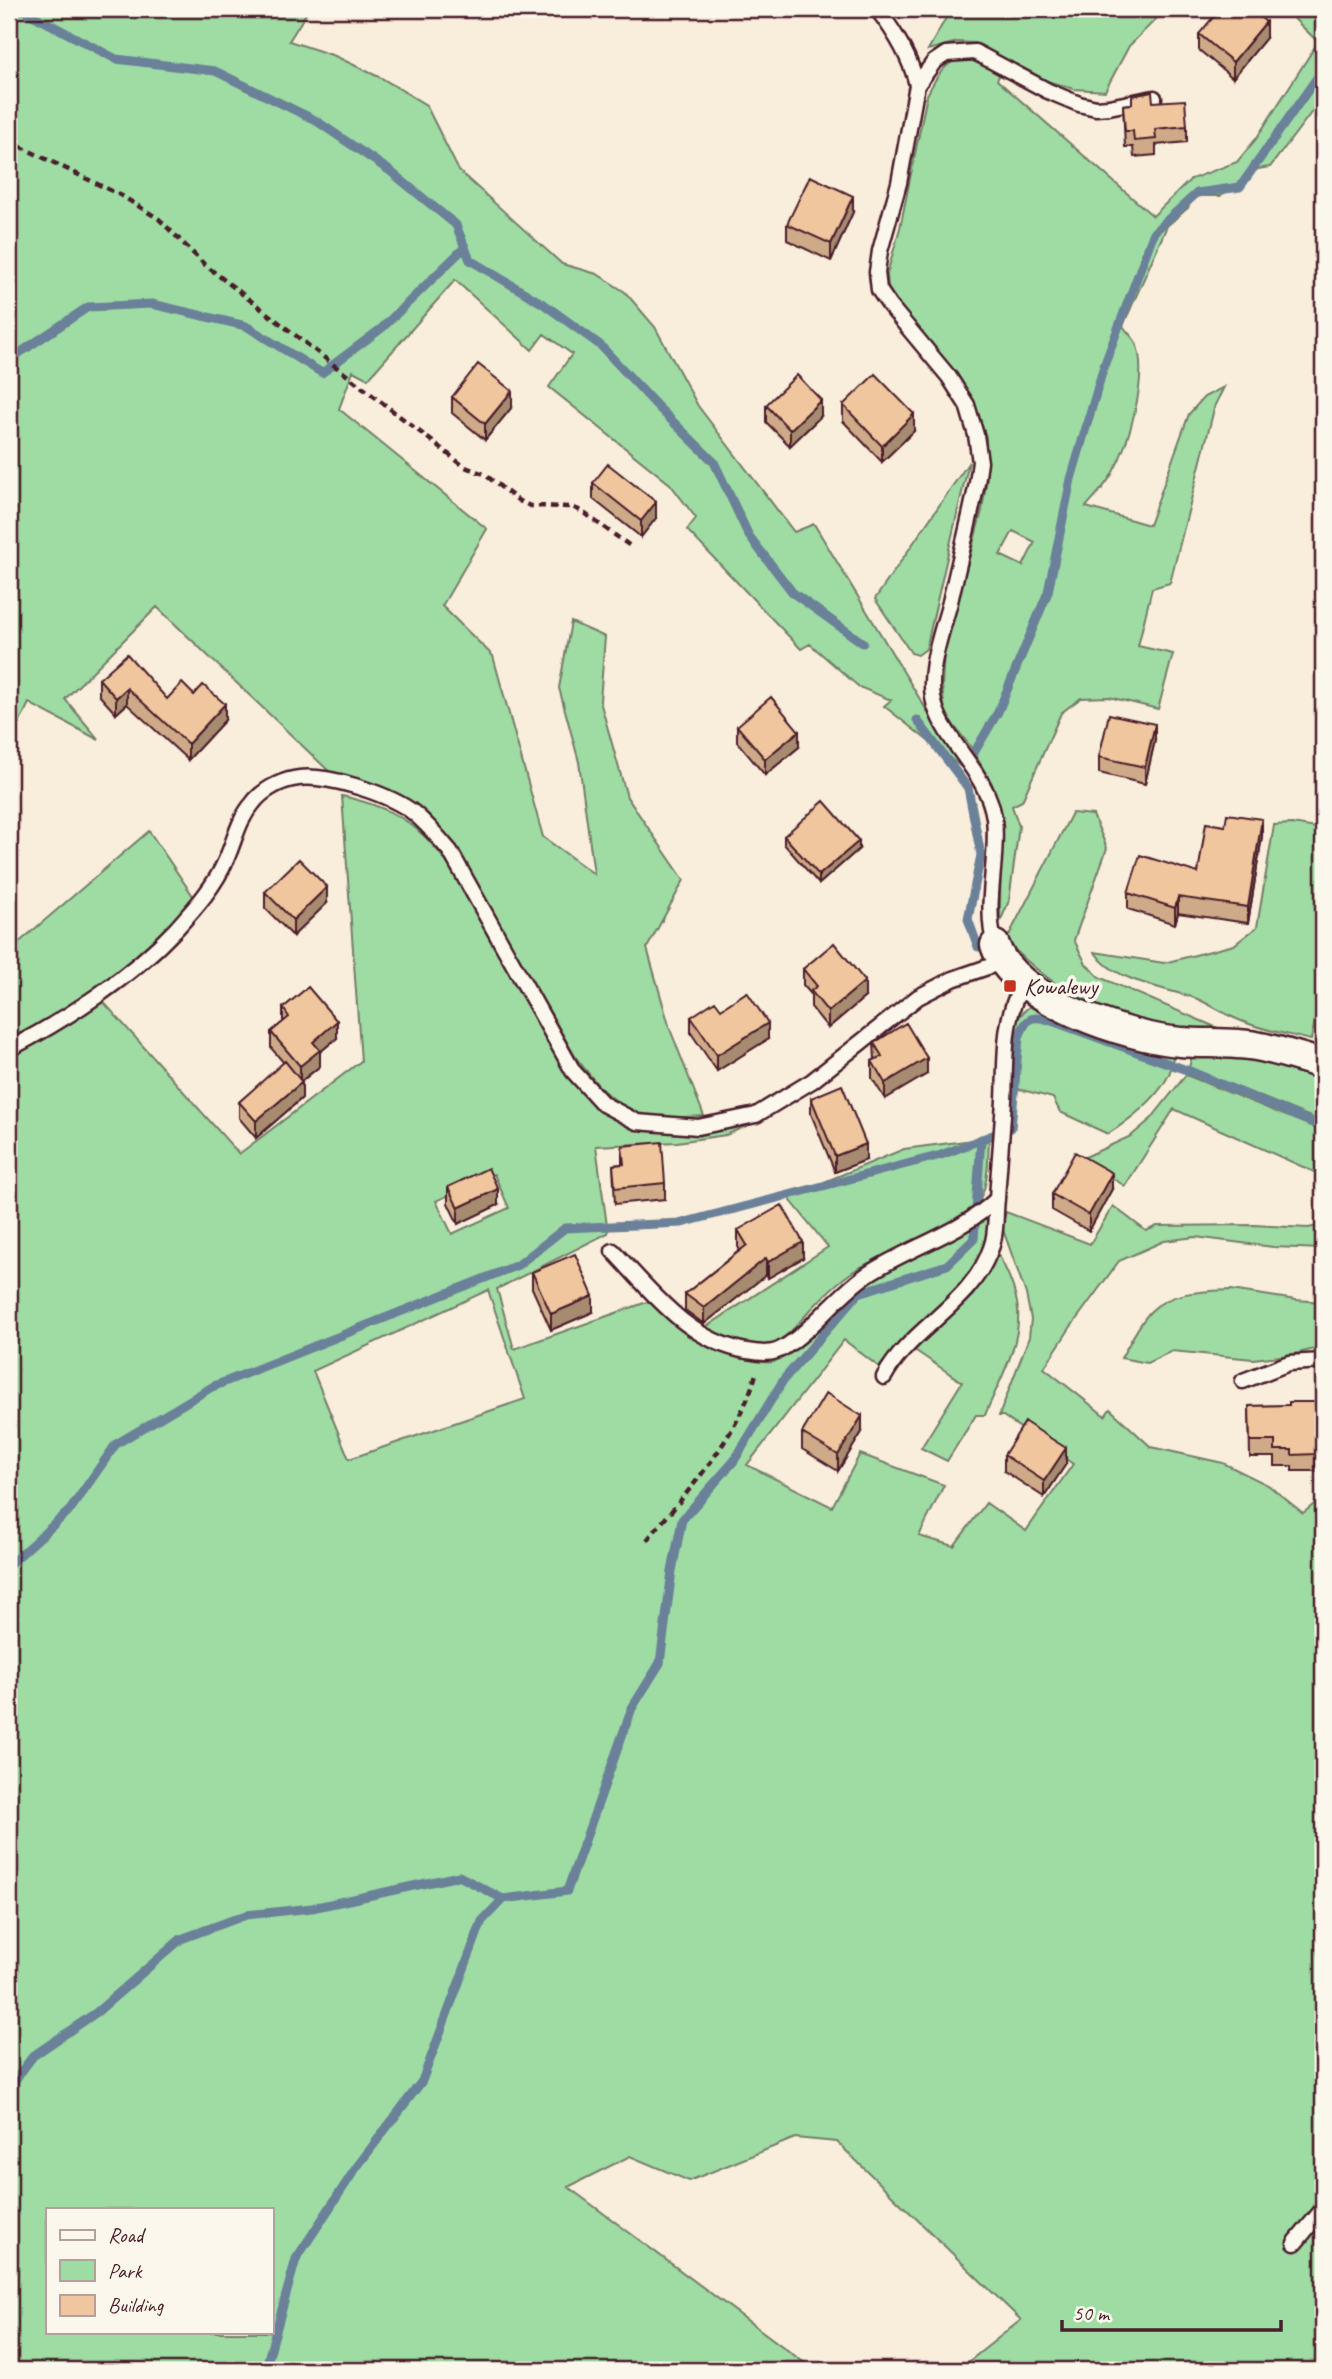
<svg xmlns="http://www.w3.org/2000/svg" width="1332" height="2379" viewBox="0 0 1332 2379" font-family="Caveat,sans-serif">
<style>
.green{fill:#9edca4;stroke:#747e68;stroke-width:2;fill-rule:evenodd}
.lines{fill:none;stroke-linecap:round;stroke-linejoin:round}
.stream{stroke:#6b8199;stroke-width:9}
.lane-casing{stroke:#4a1f2b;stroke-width:19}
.street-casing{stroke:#4a1f2b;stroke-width:33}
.path{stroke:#4a1f2b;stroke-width:4.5;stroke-dasharray:7 5;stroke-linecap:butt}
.lane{stroke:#fbf7ec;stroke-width:14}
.street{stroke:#fbf7ec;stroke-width:28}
.wall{fill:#ceaa88;stroke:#4a1f2b;stroke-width:2}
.shaded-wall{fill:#a78b6f;stroke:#4a1f2b;stroke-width:2}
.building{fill:#efc69e;stroke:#4a1f2b;stroke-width:2}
.poi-dot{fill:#c8321e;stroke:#fbf7ec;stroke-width:2.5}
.labels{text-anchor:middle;stroke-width:7;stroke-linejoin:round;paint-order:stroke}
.poi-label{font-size:24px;fill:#4a1f2b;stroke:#fbf7ec;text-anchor:start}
</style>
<rect width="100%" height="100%" fill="#f9eddc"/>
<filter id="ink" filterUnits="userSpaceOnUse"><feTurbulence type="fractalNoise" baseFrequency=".0143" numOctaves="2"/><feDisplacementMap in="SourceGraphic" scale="14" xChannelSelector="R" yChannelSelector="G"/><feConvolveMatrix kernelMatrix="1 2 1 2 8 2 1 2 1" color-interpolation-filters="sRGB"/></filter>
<g filter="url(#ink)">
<path class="green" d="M9,9H309L289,41L335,56L383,79L426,105L459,171L562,264L597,274L625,292L655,327L698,406L794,532L814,524L961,767L884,706L891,700L859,687L810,644L801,649L687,530L696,518L670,484L549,387L572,354L544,334L532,350L455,280L368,379L353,371L339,409L487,529L442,606L493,656L543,837L594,874L579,762L559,688L571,622L605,637L600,701L627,797L684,880L647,948L670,1029L704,1116L663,1118L632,1113L601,1089L576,1058L464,861L428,814L391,792L334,776L157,607L65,699L99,740L29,703L15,732L9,729Z
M951,9H1166L1129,46L1105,91L1074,89L1047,81L974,43L957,42L928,50Z
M1284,9H1309L1323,23V97L1270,167L1258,169L1220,196H1193L1188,208L1167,226L1123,326C1127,332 1133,337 1136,343C1149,376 1129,444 1112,474C1106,486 1094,497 1086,507L1149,525L1189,414L1204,397L1224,387L1215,405L1170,583L1152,588L1138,646L1173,654L1158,709L1109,697L1081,698L1061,713L1022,801L1012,806L1019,826L1009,901L1000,922L1001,816L992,784L970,746L945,714L942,686L944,651L982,511L987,477L986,437L979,418L961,385L893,298L888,287L887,274L900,228L927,95C948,53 961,52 1000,74L997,80L1153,216L1191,179L1237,162L1256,139L1318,42ZM1013,531L1035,542L1023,566L1000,555Z
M969,462L926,649L918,655L911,653L875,599Z
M342,796C364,801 387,808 406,821C446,849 467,895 491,937C510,971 529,1005 548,1039C567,1073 587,1109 626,1124C669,1140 714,1130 757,1121L726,1135L677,1142L596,1146L608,1233L497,1289L514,1349L650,1301C663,1312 675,1326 689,1335C707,1348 752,1365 774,1362L824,1324L856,1289L878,1275L933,1249L971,1227L990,1212L986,1245L969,1276L879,1367L844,1340L747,1465L832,1507L860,1454L944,1485L919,1536L954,1546L986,1503L1026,1531L1073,1464L1003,1416H999L1029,1337L1031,1319L1026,1294L1002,1227L1006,1212L1090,1244L1113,1206L1146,1231L1157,1226L1254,1225L1308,1228L1323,1225V1249L1273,1247L1195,1237L1164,1241L1119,1261L1070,1328L1044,1368L1105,1416L1110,1409L1151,1447L1223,1463L1268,1485L1303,1513L1323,1497V2370H958L1021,2320L837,2142L795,2138L689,2181L630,2156L568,2187L814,2370H9V1056L41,1040L101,999L239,1154L361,1061ZM494,1174L509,1208L452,1234L436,1201ZM488,1290L525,1399L349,1459L313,1371ZM47,2209H271V2332H47Z
M1072,813L1093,815L1107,848L1074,940L1086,964L1099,977L1220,1029C1205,1029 1191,1030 1176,1029C1109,1025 1051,987 1006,941Z
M1292,824L1323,829V981L1311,1040C1288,1034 1261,1030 1239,1020C1224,1014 1210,1004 1195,998C1165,988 1112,981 1095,952L1164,963L1234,945L1257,927L1274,825Z
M149,831L195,899C139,956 81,1007 9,1042V938L16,945Z
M1030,1006L1043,1007L1172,1049C1180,1083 1132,1118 1108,1134L1060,1112L1053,1098L1018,1089C1009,1072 1009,1041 1016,1023C1018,1016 1024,1011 1030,1006Z
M1193,1052L1285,1063L1323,1075V1122L1189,1068Z
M1186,1075L1323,1131V1176L1174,1109L1125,1186L1081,1159L1131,1136L1151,1119Z
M989,1138C988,1155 989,1176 983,1192C970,1227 882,1251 851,1273C825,1291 804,1318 782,1341C756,1357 727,1339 700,1331L828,1247L788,1197L904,1149Z
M995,1248C1005,1267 1016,1288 1018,1310C1021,1346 998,1383 985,1415H976L947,1461L921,1448L962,1382L913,1349L973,1295L985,1274Z
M1231,1290L1296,1300L1323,1302V1347L1290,1355L1253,1359L1172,1351L1147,1363L1121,1358C1130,1343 1139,1323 1151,1311C1171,1291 1205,1291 1231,1290Z"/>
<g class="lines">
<path class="stream" d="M21,9L116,59L215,71L315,120L390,171L456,225L470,260L545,305L600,345L658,407L714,462L749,536L793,593L863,643
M9,358L15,356L88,307L152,304L246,326L322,373L382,328L465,247
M917,720L968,788L981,855L968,919L978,947
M975,751L998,712L1048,592L1071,479L1104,366L1154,232L1197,193L1240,187L1323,69
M9,1565L70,1510L116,1444L212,1387L518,1265L565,1228L682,1223L941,1155L1011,1128L1019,1037C1026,1020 1029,1014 1049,1020L1192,1072L1323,1127
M9,2088L33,2056L97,2012L181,1939L246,1915L312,1908L459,1876L503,1899
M265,2370L296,2259L356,2168L422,2081L482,1921L503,1899L567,1891L632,1708L660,1663L672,1571L682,1520L734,1461L784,1379L859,1293L947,1265L974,1239L981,1139"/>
<defs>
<path id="lane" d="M877,9C895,32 910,56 917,85
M995,945C983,905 999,860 994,818C988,774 947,745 935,706C925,674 942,633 950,602C959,562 969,523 977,483L980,462L976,435L967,405L949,377L890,306L879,290L877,272L880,251L899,183L917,85L934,62L946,54L975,52L1048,91L1079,104L1096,108L1109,107L1154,98
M9,1049C67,1019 131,977 176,929C195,908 215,886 226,860C235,840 238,820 253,803C262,791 278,782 293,779C323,772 385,793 410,810C425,821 438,837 450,851L573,1071L603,1104L637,1122L698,1127L756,1115L812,1081L918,997L953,979L1002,962
M613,1251C652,1292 688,1341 747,1351C760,1353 772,1355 783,1348C815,1328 837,1295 868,1274C909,1247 960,1234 997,1199C999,1166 1002,1133 1004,1100C1006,1059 1002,1020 1023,983
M884,1377C911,1327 972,1304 991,1248C997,1234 995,1214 997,1199
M1243,1381L1289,1363L1323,1361
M1295,2243L1323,2209"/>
<path id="street" d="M995,945C1013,1000 1128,1038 1181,1042C1206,1044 1232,1042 1256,1046C1278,1050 1301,1058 1323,1064"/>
</defs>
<use href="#lane" class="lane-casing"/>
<use href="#street" class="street-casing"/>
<path class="path" d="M9,141L122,196L159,219L205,265L465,467L484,474L519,501L530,506L572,507L581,511L633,548
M647,1540C688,1491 738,1438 756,1374"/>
<use href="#lane" class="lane"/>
<use href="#street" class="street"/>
</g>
<path class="wall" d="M1199,34L1266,38L1233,78L1199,50Z
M1153,102L1187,126V142L1156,145V155L1134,157L1133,147H1125L1123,105Z
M853,212L831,261L787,240V224Z
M452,397L512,407L485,440L452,413Z
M766,405L821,416L790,446L766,422Z
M843,405L914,431L882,462L843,421Z
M593,483L656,518L641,537L593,499Z
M99,679L167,699L225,720L188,760L127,704L116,714L99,695Z
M737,726L799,747L765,775L737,742Z
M1155,740L1145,784L1099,773V757Z
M784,836L859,849L819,884L784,844Z
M1262,836L1248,923L1178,913L1175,924L1128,909V893L1198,873Z
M265,892L327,903L293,936L265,908Z
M803,969L865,997L828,1028L811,1007V994L803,985Z
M283,1008L337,1038L320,1052V1066L302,1081V1098L256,1138L239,1118V1102L284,1063L271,1048V1032L283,1022Z
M721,1009L768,1039L717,1071L691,1033V1017Z
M874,1043L927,1074L885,1099L872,1078V1061L875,1060Z
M811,1098L866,1160L835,1172L811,1114Z
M622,1146L665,1183V1199L615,1204L613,1165L622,1164Z
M448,1187L498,1205L458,1224L448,1203Z
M1112,1189L1089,1231L1052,1210V1194Z
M738,1230L803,1258L768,1278L766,1275L704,1324L685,1310V1294L740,1250L738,1247Z
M532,1272L593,1312L551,1330L532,1288Z
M1323,1405V1456H1316V1471H1292V1466H1275V1457H1250L1249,1406Z
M862,1432L838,1471L802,1449V1433Z
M1004,1455L1066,1464L1044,1497L1004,1471Z"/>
<path class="shaded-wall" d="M1266,22V38L1233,78V62Z
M853,196V212L831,261V244Z
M512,391V407L485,440V424Z
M821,400V416L790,446V430Z
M914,414V431L882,462V446Z
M656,502V518L641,537V521Z
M127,688V704L116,714V698Z
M225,704V720L188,760V744Z
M1155,724V740L1145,784V767Z
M799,731V747L765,775V759Z
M1262,819V836L1248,923V907Z
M859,841V849L819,884V875Z
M327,887V903L293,936V920Z
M1178,897V913L1175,924V908Z
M865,981V997L828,1028V1012Z
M337,1021V1038L320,1052V1066L300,1082V1066L313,1042Z
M768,1023V1039L717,1071V1055Z
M927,1058V1074L885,1099V1083Z
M302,1082V1098L256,1138V1121Z
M866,1144V1160L835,1172V1156Z
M1112,1173V1189L1089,1231V1215Z
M498,1189V1205L458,1224V1208Z
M803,1242V1258L768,1278V1262Z
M766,1258V1275L704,1324V1308Z
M593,1296V1312L551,1330V1314Z
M862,1416V1432L838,1471V1455Z
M1066,1448V1464L1044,1497V1481Z"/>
<path class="building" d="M1220,9H1251L1266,22L1233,62L1199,34Z
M1152,92L1153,102L1185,100L1187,126L1155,129L1156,139L1134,141L1133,131H1125L1123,105L1132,104V96Z
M810,176L853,196L831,244L787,224Z
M478,364L512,391L485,424L452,397Z
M875,374L914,414L882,446L843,405Z
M797,375L821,400L790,430L766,405Z
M608,464L656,502L641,521L593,483Z
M127,654L167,699L182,683L194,695L203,685L225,704L188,744L127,688L116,698L99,679Z
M771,697L799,731L765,759L737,726Z
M1109,714L1155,724L1145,767L1099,757Z
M824,801L859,841L819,875L784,836Z
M1227,814L1262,819L1248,907L1178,897L1175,908L1128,893L1140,855L1198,873L1206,823L1225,826Z
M299,859L327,887L293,920L265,892Z
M834,943L865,981L828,1012L811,991L817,986L803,969Z
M308,987L337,1021L313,1042L320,1050L300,1066L271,1032L289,1017L283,1008Z
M747,992L768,1023L717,1055L691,1017L715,1001L721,1009Z
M906,1023L927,1058L885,1083L872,1061L882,1056L874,1043Z
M285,1061L302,1082L256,1121L239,1102Z
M842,1085L866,1144L835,1156L811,1098Z
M662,1142L665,1183L615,1188L613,1165L624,1164L622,1146Z
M1075,1152L1112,1173L1089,1215L1052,1194Z
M488,1168L498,1189L458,1208L448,1187Z
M782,1205L803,1242L768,1262L766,1258L704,1308L685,1294L747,1245L738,1230Z
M575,1254L593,1296L551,1314L532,1272Z
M826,1393L862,1416L838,1455L802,1433Z
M1289,1402H1315V1405H1323V1440H1316V1454L1292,1455V1450H1275V1441H1250L1249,1406L1289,1405Z
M1025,1422L1066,1448L1044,1481L1004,1455Z"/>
</g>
<rect class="poi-dot" x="1003" y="979" width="14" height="14" rx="3.5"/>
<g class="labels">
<g class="poi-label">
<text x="1024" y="994">Kowalewy</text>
</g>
</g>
<rect width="1332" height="2379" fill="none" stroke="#fbf7ec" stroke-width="35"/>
<rect x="18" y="18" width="1297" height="2344" fill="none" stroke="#4a1f2b" stroke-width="2.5" filter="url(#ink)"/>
<rect x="46" y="2208" width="228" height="126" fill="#fbf7ec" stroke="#b4a19f" stroke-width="2"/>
<rect x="60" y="2230" width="35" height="10" fill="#fbf7ec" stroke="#b4a19f" stroke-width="2"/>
<text x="108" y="2242" font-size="21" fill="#4a1f2b">Road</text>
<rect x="60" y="2260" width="35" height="21" fill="#9edca4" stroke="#b4a19f" stroke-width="2"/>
<text x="108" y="2278" font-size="21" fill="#4a1f2b">Park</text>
<rect x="60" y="2295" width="35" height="21" fill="#efc69e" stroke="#b4a19f" stroke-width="2"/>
<text x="108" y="2312" font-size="21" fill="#4a1f2b">Building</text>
<path d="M1062 2320v10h219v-10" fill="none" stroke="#4a1f2b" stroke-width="3.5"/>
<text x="1073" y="2320" font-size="21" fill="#4a1f2b" stroke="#fbf7ec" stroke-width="5" paint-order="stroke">50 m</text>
</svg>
